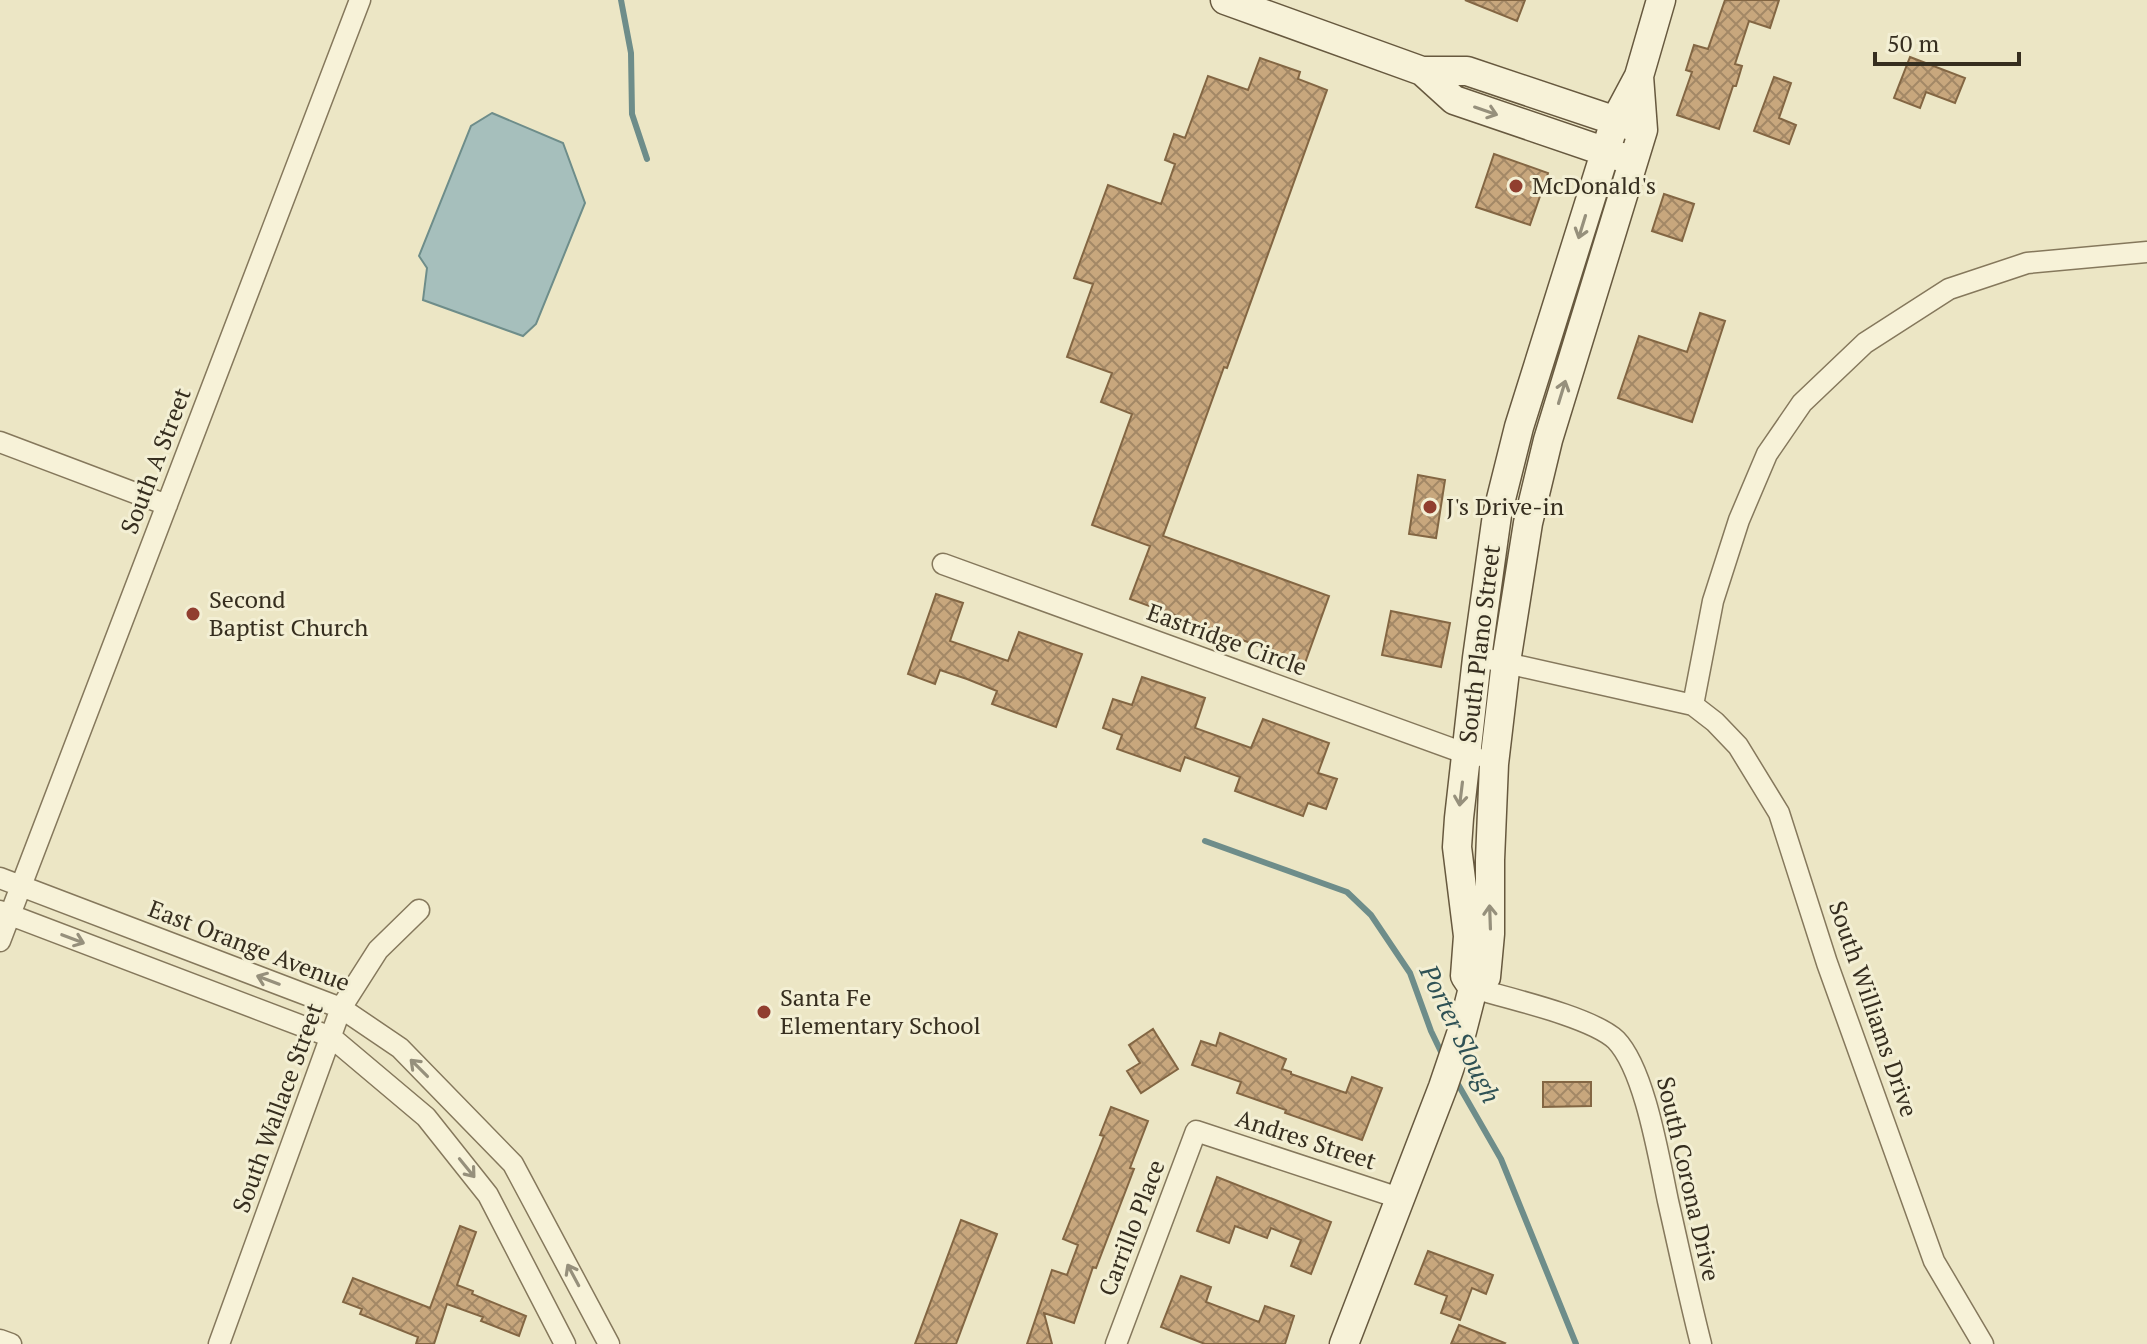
<svg xmlns="http://www.w3.org/2000/svg" width="2147" height="1344" viewBox="0 0 2147 1344" font-family="'PT Serif',serif">
<style>
.water{fill:#a6bfbc;stroke:#6e8d8a;stroke-width:2}
.lines{fill:none;stroke-linecap:round;stroke-linejoin:round}
.stream{stroke:#6e8d8a;stroke-width:6}
.building{fill:url(#building-cross-hatch);stroke:#836643;stroke-width:2}
.minor-casing{stroke:#85785c;stroke-width:23}
.secondary-casing{stroke:#67593f;stroke-width:31}
.minor{stroke:#f7f2d8;stroke-width:20}
.secondary{stroke:#f7f2d8;stroke-width:28}
.oneway{stroke:#96907c}
.poi-dot{fill:#913e2f;stroke:#f3efd4;stroke-width:3}
.labels{text-anchor:middle;stroke-width:6;stroke-linejoin:round;paint-order:stroke}
.poi-label{font-size:24px;fill:#362e1f;stroke:#f3efd4;text-anchor:start}
.street-label{font-size:24px;fill:#362e1f;stroke:#f3efd4}
.water-label{font-size:26px;font-style:italic;fill:#2f5255;stroke:#f3efd4}
</style>
<defs>
<pattern id="building-cross-hatch" width="8" height="8" patternUnits="userSpaceOnUse" patternTransform="scale(2)"><rect width="8" height="8" fill="#c8a77d"/><path d="M0 0l8 8M0 8l8-8" fill="none" stroke="#a38866"/></pattern>
</defs>
<rect width="100%" height="100%" fill="#ece6c5"/>
<path class="water" d="M492,113L563,143L585,203L536,324L523,336L423,300L427,268L419,256L471,126Z"/>
<g class="lines">
<path class="stream" d="M621,0L631,53L632,114L647,159
M1205,841L1347,892L1371,915L1410,973L1431,1031L1444,1058
M1455,1079L1501,1159L1576,1344"/>
</g>
<path class="building" d="M1465,0H1525L1517,21Z
M1725,0H1779L1770,28L1749,21L1735,64L1742,66L1736,86H1733L1719,129L1677,115L1692,72L1686,70L1694,45L1708,49Z
M1910,57L1965,78L1955,103L1926,92L1920,108L1894,98Z
M1260,58L1300,72L1298,79L1327,90L1227,368L1224,367L1163,536L1329,596L1305,663L1130,599L1150,546L1092,525L1132,414L1101,402L1112,373L1067,357L1093,284L1074,278L1108,185L1161,204L1175,164L1165,160L1174,134L1185,138L1208,76L1248,90Z
M1774,77L1791,83L1779,118L1796,125L1789,144L1754,131Z
M1494,154L1548,173L1530,225L1476,207Z
M1664,194L1694,204L1682,241L1652,231Z
M1700,313L1725,321L1692,422L1618,398L1639,336L1687,352Z
M1418,475L1445,480L1436,538L1409,534Z
M936,594L963,603L950,641L1008,661L1019,632L1082,654L1056,727L992,704L997,691L967,679L940,670L935,684L908,674Z
M1391,611L1450,623L1441,667L1382,655Z
M1142,677L1205,698L1195,728L1251,748L1263,719L1329,743L1318,773L1337,779L1326,809L1308,803L1303,816L1235,791L1240,777L1185,757L1180,771L1117,749L1122,735L1103,728L1113,699L1132,705Z
M1153,1029L1178,1069L1141,1093L1127,1071L1140,1063L1129,1045Z
M1220,1033L1286,1059L1282,1069L1291,1072V1074L1346,1093L1352,1077L1382,1088L1362,1140L1285,1113L1286,1110L1237,1093L1241,1082L1192,1065L1201,1041L1216,1046Z
M1543,1082H1591V1106L1543,1107Z
M1111,1107L1148,1121L1130,1168L1134,1169L1096,1268L1093,1267L1074,1323L1044,1313L1052,1344H1027L1052,1270L1067,1275L1078,1245L1063,1239L1104,1136L1100,1135Z
M1217,1177L1331,1222L1311,1274L1291,1266L1301,1240L1271,1228L1267,1238L1235,1226L1229,1243L1197,1231Z
M961,1220L997,1234L956,1344H915Z
M460,1226L476,1232L457,1285L473,1291L472,1294L526,1316L519,1336L481,1321L483,1317L447,1304L434,1344H416L418,1337L360,1314L362,1309L343,1302L353,1278L430,1308Z
M1428,1251L1493,1275L1486,1294L1472,1288L1460,1320L1441,1313L1447,1296L1415,1284Z
M1181,1276L1211,1287L1206,1302L1259,1322L1265,1306L1294,1316L1285,1344H1205L1161,1327Z
M1459,1325L1505,1343L1504,1344H1451Z"/>
<g class="lines">
<defs>
<path id="minor" d="M0,442L167,505
M943,564L1475,757
M1493,660L1693,705L1715,722L1738,746L1779,813L1827,963L1934,1261L1983,1344
M1693,705L1713,601L1739,520L1767,454L1802,403L1865,343L1949,289L2027,263L2147,252
M0,878L341,1008L400,1048L513,1164L609,1344
M0,911L331,1037L426,1117L488,1195L565,1344
M0,941L360,0
M1473,988C1507,998 1592,1017 1616,1040C1645,1070 1659,1159 1668,1201C1679,1249 1689,1297 1701,1344
M0,1340L11,1344
M219,1344L341,1008L378,950L419,910
M1116,1344L1196,1131L1399,1198"/>
<path id="secondary" d="M1225,0L1422,71H1467L1631,126
M1422,71L1454,100L1624,158
M1473,988L1465,976L1468,936L1457,847L1459,818L1477,658L1497,515L1519,427L1615,121L1639,76L1661,0
M1344,1344L1443,1087L1462,1031L1473,988L1486,977L1490,934V860L1494,764L1506,662L1528,523L1548,440L1643,130L1639,76"/>
</defs>
<use href="#minor" class="minor-casing"/>
<use href="#secondary" class="secondary-casing"/>
<use href="#minor" class="minor"/>
<use href="#secondary" class="secondary"/>
</g>
<defs><path id="oneway-shaft" d="M-6 0H5M1.5-3L5.5 0L1.5 3" fill="none" stroke-width="1.6" stroke-linecap="round" stroke-linejoin="round" transform="scale(2)"/></defs>
<g class="oneway">
<use href="#oneway-shaft" transform="translate(1486 111) rotate(19)"/>
<use href="#oneway-shaft" transform="translate(1582 227) rotate(107)"/>
<use href="#oneway-shaft" transform="translate(1562 392) rotate(-73)"/>
<use href="#oneway-shaft" transform="translate(1461 794) rotate(97)"/>
<use href="#oneway-shaft" transform="translate(1490 917) rotate(-92)"/>
<use href="#oneway-shaft" transform="translate(73 939) rotate(21)"/>
<use href="#oneway-shaft" transform="translate(268 980) rotate(-159)"/>
<use href="#oneway-shaft" transform="translate(419 1068) rotate(-135)"/>
<use href="#oneway-shaft" transform="translate(467 1168) rotate(51)"/>
<use href="#oneway-shaft" transform="translate(573 1275) rotate(-118)"/>
</g>
<g class="poi-dot">
<circle cx="1516" cy="186" r="8"/>
<circle cx="1430" cy="507" r="8"/>
<circle cx="193" cy="614" r="8"/>
<circle cx="764" cy="1012" r="8"/>
</g>
<g class="labels">
<g class="poi-label">
<text x="1532" y="194">McDonald's</text>
<text x="1446" y="515">J's Drive-in</text>
<text x="209" y="608">Second<tspan x="209" dy="28">Baptist Church</tspan></text>
<text x="780" y="1006">Santa Fe<tspan x="780" dy="28">Elementary School</tspan></text>
</g>
<g class="street-label">
<text transform="translate(156 461) rotate(-69)" y="8">South A Street</text>
<text transform="translate(1227 640) rotate(20)" y="8">Eastridge Circle</text>
<text transform="translate(1480 644) rotate(-83)" y="8">South Plano Street</text>
<text transform="translate(249 946) rotate(21)" y="8">East Orange Avenue</text>
<text transform="translate(1873 1009) rotate(71)" y="8">South Williams Drive</text>
<text transform="translate(278 1108) rotate(-70)" y="8">South Wallace Street</text>
<text transform="translate(1306 1140) rotate(18)" y="8">Andres Street</text>
<text transform="translate(1688 1179) rotate(77)" y="8">South Corona Drive</text>
<text transform="translate(1132 1228) rotate(-69)" y="8">Carrillo Place</text>
</g>
<g class="water-label">
<text transform="translate(1460 1034) rotate(64)" y="9">Porter Slough</text>
</g>
</g>
<path d="M1875 52v12h144v-12" fill="none" stroke="#362e1f" stroke-width="4"/>
<text x="1887" y="52" font-size="24" fill="#362e1f" stroke="#f3efd4" stroke-width="6" paint-order="stroke">50 m</text>
</svg>
